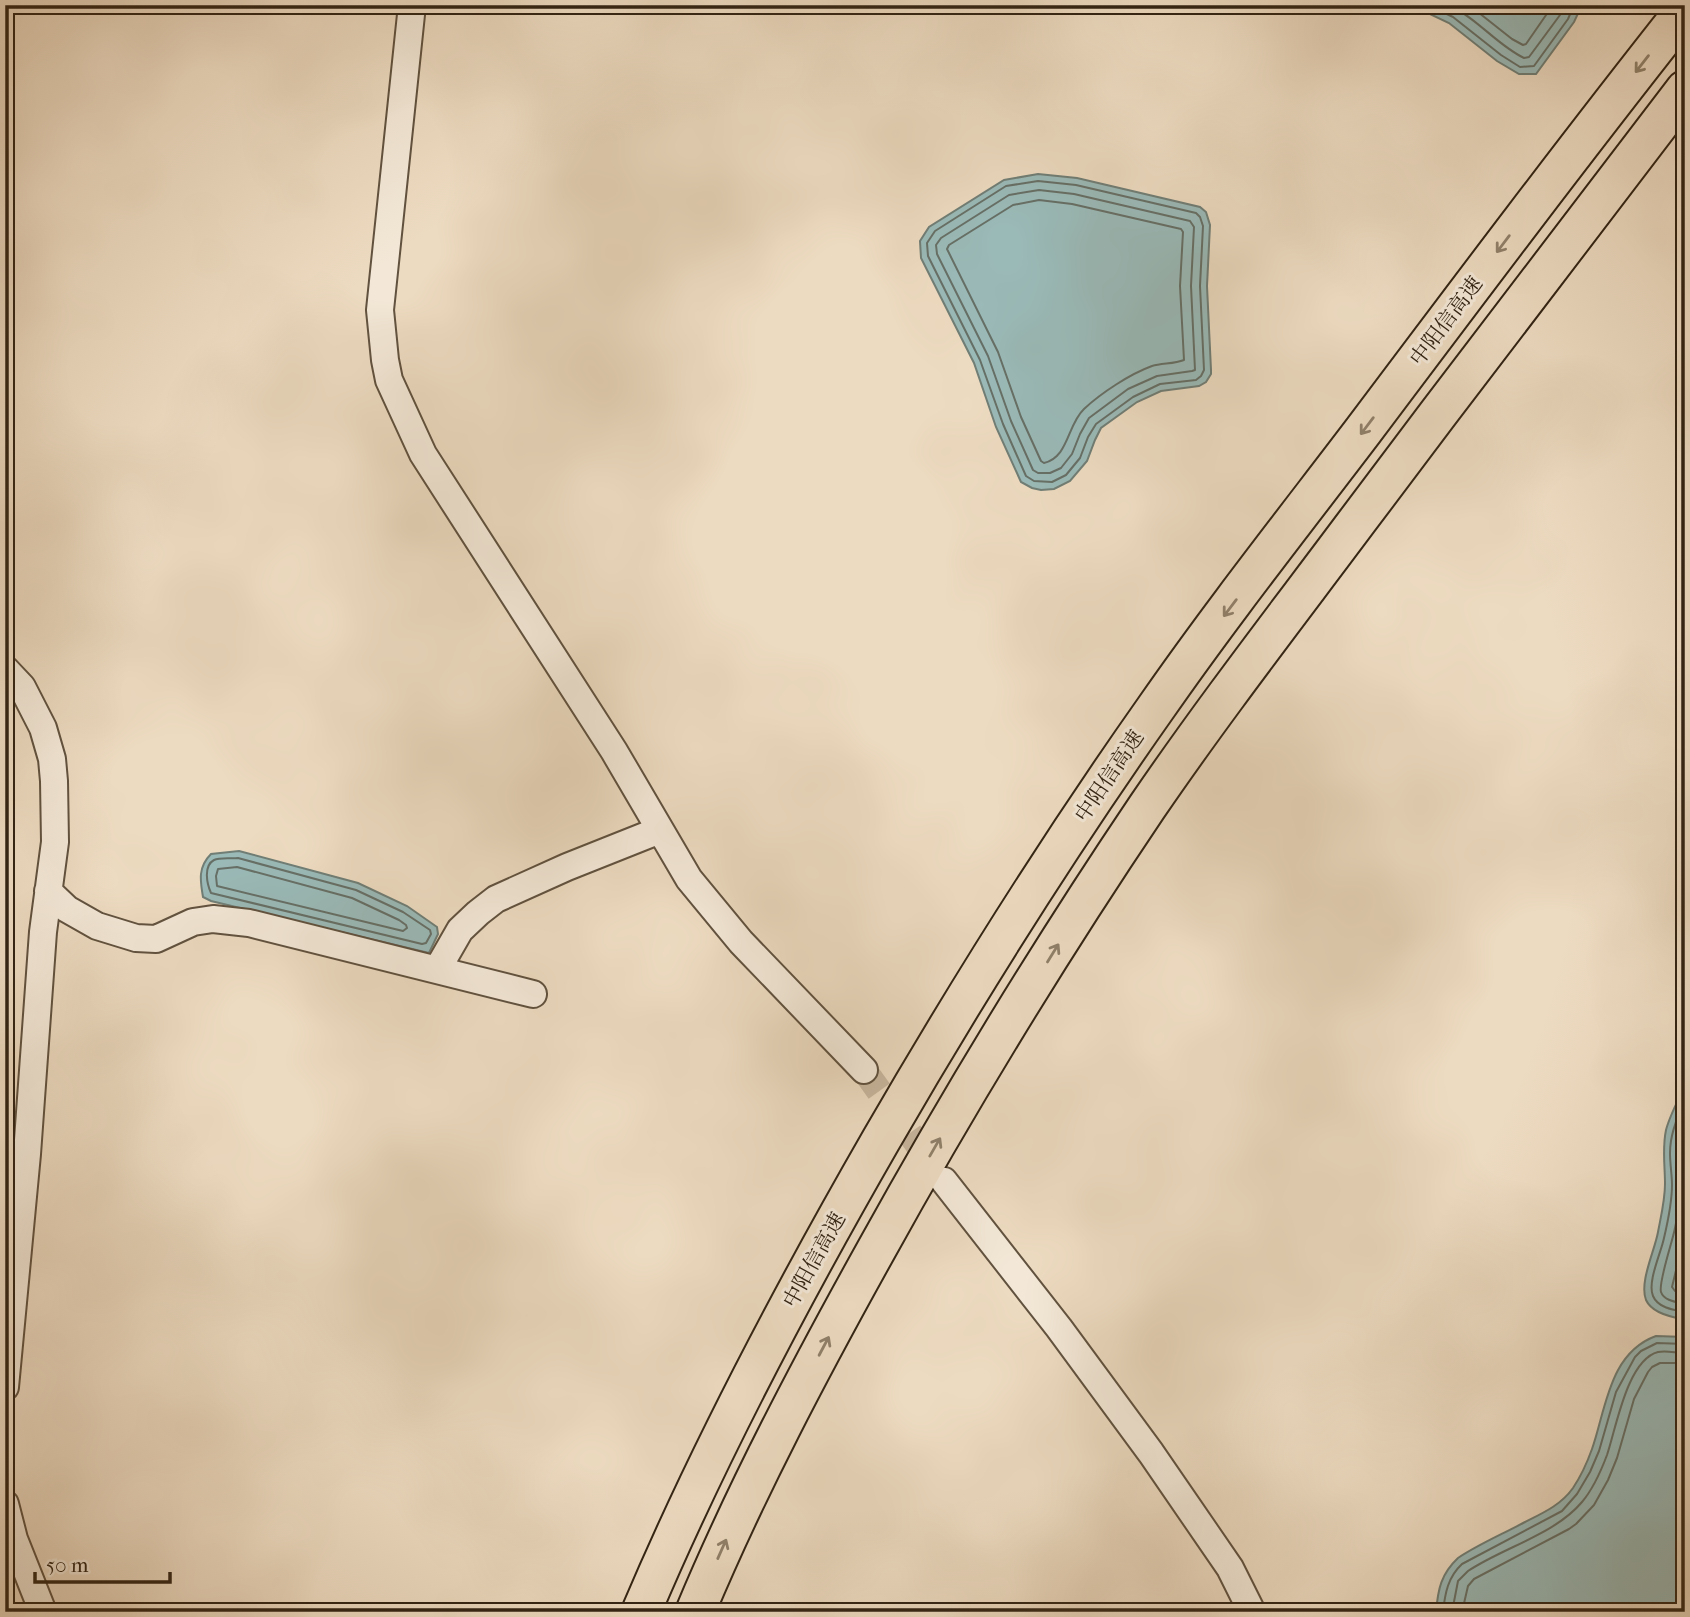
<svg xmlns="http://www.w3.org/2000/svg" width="1690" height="1617" viewBox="0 0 1690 1617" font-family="'IM FELL French Canon','Noto Serif SC',serif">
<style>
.water{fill:#9abab8;stroke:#707e76;stroke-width:2}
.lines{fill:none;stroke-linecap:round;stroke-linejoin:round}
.shore{stroke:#666f66;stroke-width:2}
.minor-tunnel{stroke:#c8b69e;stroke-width:26;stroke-dasharray:26 13;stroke-linecap:butt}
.minor-casing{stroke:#61523f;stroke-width:30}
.highway-casing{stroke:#322414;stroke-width:42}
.minor{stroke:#f3e8d7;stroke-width:26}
.highway{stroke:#eddbc1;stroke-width:38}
.oneway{stroke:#90806a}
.labels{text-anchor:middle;stroke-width:6;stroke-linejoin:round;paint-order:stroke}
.street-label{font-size:21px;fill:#322414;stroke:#f3e8d7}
</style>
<rect width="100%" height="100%" fill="#eddbc1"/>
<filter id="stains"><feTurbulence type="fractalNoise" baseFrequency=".00286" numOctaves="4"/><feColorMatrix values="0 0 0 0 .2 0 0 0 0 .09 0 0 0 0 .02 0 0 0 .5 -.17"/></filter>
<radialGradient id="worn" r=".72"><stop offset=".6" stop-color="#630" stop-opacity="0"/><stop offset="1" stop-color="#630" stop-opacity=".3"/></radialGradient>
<path class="water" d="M1411,5H1582L1574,22L1536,74H1519L1497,61L1449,23Z
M1038,174L1077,178L1200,207L1206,212L1210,225L1207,286L1211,370V374L1206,382L1199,386L1161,391L1137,402L1101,428L1095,440L1087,461L1070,481L1054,489L1041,490L1032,488L1021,482L996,427L974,363L921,258L920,241L929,227L1004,180Z
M239,851L358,883L407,906L437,927L438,934L429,953L211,901L203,897C200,880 198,867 211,854Z
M1685,1086V1319H1683C1670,1317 1652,1313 1646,1300C1639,1282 1655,1250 1658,1232C1661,1216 1665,1200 1665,1184C1665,1165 1662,1149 1666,1130C1670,1115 1678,1100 1685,1086Z
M1656,1336L1685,1337V1612H1436C1438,1589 1441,1574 1458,1558C1479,1544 1503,1534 1525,1522C1543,1513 1561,1505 1573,1488C1581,1476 1587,1463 1592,1449C1606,1409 1609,1353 1656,1336Z"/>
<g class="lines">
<path class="shore" d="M1428,5L1453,17L1501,55L1520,67L1534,66L1568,19L1574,5
M1449,5C1477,18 1497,45 1524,58L1529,57L1560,15L1564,5
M1469,5L1512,39L1523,45L1526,44L1553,5
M1038,181L1076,185L1196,213L1200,217L1203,226L1200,286L1204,370L1201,376L1196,380L1160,384L1133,397L1096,424L1088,437L1080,458L1066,475L1052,482L1034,481L1026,476L1003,424L980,360L928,256L927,243L935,231L1006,186Z
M1039,190L1074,194L1190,221L1194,227L1191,286L1195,370L1192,371L1157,376L1128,389L1089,418L1080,434L1072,454L1061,468L1050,473H1038L1033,470L1011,421L988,356L937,254L936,245L941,238L1009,195Z
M1039,200L1072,204L1181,229L1183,232L1180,286L1184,360C1174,364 1162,363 1152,366C1130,374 1101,393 1084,409C1067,425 1069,457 1044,463L1041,461L1021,417L998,352L947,249L949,245L1013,205Z
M238,858L356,890L403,912L430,930L431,934L426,943L422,944L211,893C207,884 203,866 214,860C220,857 232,859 238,858Z
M237,867L352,898L399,920L406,925L407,928L403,931L217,886L216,876L218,869Z
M1685,1102C1677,1117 1670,1136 1670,1153C1670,1164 1672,1175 1672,1185C1672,1203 1668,1221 1664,1238C1661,1253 1647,1282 1653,1296C1658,1308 1674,1310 1685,1312
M1685,1125C1677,1147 1681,1163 1681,1185C1681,1199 1678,1214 1675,1228C1673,1240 1658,1283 1661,1292C1664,1301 1677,1302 1685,1304
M1685,1233L1672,1287L1675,1291L1685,1293
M1443,1612C1445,1593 1448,1577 1462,1564L1562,1511L1577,1494L1590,1472L1599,1451L1616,1392L1635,1357L1641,1351L1657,1343L1685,1344
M1452,1612L1458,1581L1468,1571C1504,1547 1554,1535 1582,1502C1593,1489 1601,1471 1607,1455C1616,1429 1627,1360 1658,1352C1666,1350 1676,1353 1685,1353
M1462,1612L1468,1586L1474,1579L1569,1529L1576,1524L1594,1505L1608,1480L1617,1458L1634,1399L1648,1372L1652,1367L1660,1363H1685"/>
<path class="minor-tunnel" d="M864,1070L937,1171"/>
<defs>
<path id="minor" d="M412,5L380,310L385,360L389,380L423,454L614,751L689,879L741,942L864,1070
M5,669L22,687L43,728L52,759L54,781L55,842L43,932L27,1154L5,1387
M48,891L67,909L97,926L136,938L156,939L193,922L213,919L249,923L533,994
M437,970L460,930L478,913L496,899L567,867L660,830
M944,1181L1059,1328L1151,1453L1230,1568L1252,1612
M5,1504L14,1539L43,1612"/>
<path id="highway" d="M641,1612C710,1449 793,1293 881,1140C966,993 1057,848 1155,709C1221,614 1293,523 1363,431C1469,290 1575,149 1685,10
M695,1612C747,1488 810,1369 875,1252C959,1100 1050,951 1147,807C1214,709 1287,615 1358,520C1466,376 1575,233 1685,90"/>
</defs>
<use href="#minor" class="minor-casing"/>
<use href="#highway" class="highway-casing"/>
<use href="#minor" class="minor"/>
<use href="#highway" class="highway"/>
</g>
<defs><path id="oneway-shaft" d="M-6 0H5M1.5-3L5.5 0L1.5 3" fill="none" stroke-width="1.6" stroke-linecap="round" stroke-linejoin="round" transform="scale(1.75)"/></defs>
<g class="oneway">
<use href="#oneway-shaft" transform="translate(1642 64) rotate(128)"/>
<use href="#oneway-shaft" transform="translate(1503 244) rotate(127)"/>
<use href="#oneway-shaft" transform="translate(1367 426) rotate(127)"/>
<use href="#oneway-shaft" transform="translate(1230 608) rotate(127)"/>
<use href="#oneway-shaft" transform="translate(1053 953) rotate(-58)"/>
<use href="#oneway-shaft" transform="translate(935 1147) rotate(-60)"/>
<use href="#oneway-shaft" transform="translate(824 1346) rotate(-62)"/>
<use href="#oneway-shaft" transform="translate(722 1549) rotate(-66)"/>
</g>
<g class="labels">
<g class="street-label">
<text transform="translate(1446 321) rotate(-53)" y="7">中阳信高速</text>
<text transform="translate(1109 776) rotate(-56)" y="7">中阳信高速</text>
<text transform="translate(814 1260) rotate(-61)" y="7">中阳信高速</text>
</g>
</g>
<rect width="1690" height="1617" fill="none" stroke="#eddbc1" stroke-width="28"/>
<rect x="7" y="7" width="1676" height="1603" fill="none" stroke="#322414" stroke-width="3.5"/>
<rect x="14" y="14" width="1662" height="1589" fill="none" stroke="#322414" stroke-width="2"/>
<path d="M35 1572v10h135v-10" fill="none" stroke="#322414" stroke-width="3.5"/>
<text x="46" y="1572" font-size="21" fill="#322414" stroke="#f3e8d7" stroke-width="5" paint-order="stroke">50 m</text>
<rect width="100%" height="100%" filter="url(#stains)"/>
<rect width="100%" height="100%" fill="url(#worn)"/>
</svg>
